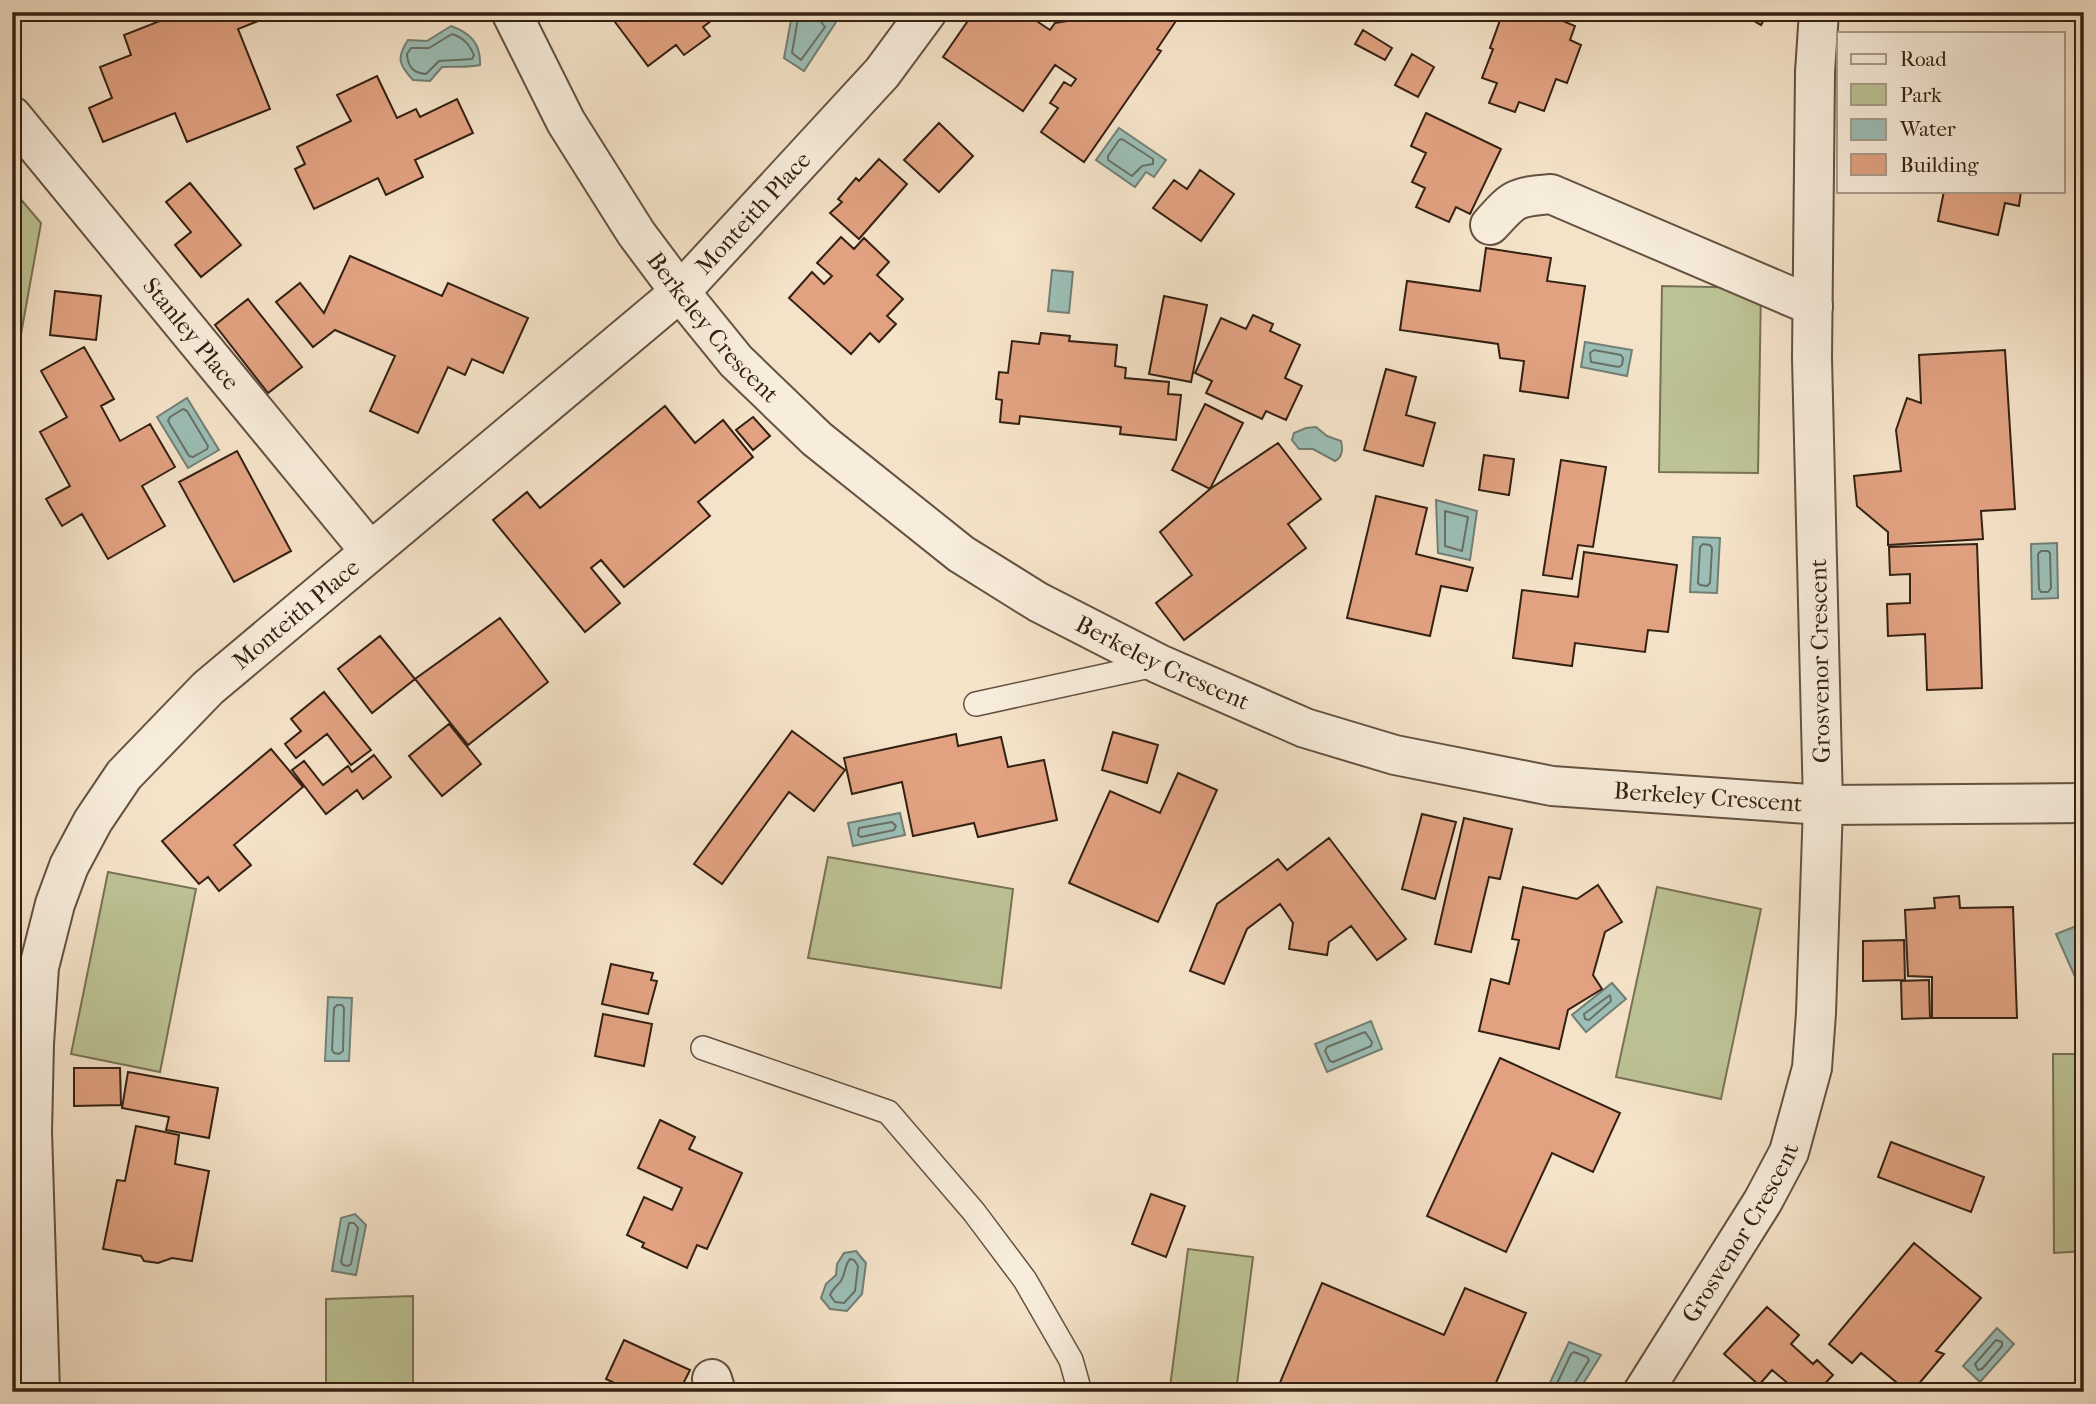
<svg xmlns="http://www.w3.org/2000/svg" width="2096" height="1404" viewBox="0 0 2096 1404" font-family="'IM FELL French Canon',serif">
<style>
.green{fill:#bdc395;stroke:#787254;stroke-width:2}
.water{fill:#9cbeb6;stroke:#727f74;stroke-width:2}
.lines{fill:none;stroke-linecap:round;stroke-linejoin:round}
.shore{stroke:#687064;stroke-width:2}
.building{fill:#e2a282;stroke:#342112;stroke-width:2}
.lane-casing{stroke:#645240;stroke-width:26}
.street-casing{stroke:#645240;stroke-width:42}
.lane{stroke:#f8eddc;stroke-width:23}
.street{stroke:#f8eddc;stroke-width:38}
.labels{text-anchor:middle;stroke-width:5;stroke-linejoin:round;paint-order:stroke}
.street-label{font-size:24px;fill:#342112;stroke:#f8eddc}
</style>
<rect width="100%" height="100%" fill="#f5e3c9"/>
<filter id="stains"><feTurbulence type="fractalNoise" baseFrequency=".00286" numOctaves="4"/><feColorMatrix values="0 0 0 0 .2 0 0 0 0 .09 0 0 0 0 .02 0 0 0 .5 -.17"/></filter>
<radialGradient id="worn" r=".72"><stop offset=".6" stop-color="#630" stop-opacity="0"/><stop offset="1" stop-color="#630" stop-opacity=".3"/></radialGradient>
<path class="green" d="M12,189L41,223L12,384Z
M1662,286L1761,288L1758,473L1659,472Z
M828,857L1013,889L1001,988L808,958Z
M108,872L196,889L160,1072L71,1054Z
M1657,887L1761,909L1721,1099L1616,1077Z
M2053,1054H2084V1251L2054,1253Z
M1188,1249L1253,1257L1236,1392H1207L1170,1387Z
M413,1296V1392H326V1299Z"/>
<path class="water" d="M797,12H820L836,22L804,71L784,58L792,15Z
M451,26C470,33 481,43 480,65C467,68 455,66 442,67L430,81L413,80C399,65 396,58 408,40L427,41Z
M1119,128L1166,160L1154,177L1146,172L1135,187L1096,160Z
M1052,270L1073,272L1069,313L1048,311Z
M1585,342L1632,350L1627,376L1581,367Z
M187,398L219,450L188,468L157,417Z
M1316,427L1327,436L1341,441C1343,449 1343,457 1335,461L1313,449H1299L1292,440L1294,433L1306,428Z
M1436,500L1477,511L1470,560L1438,553Z
M1693,537L1720,538L1717,593L1690,592Z
M2057,543L2058,598L2032,599L2031,544Z
M900,813L905,835L853,846L848,823Z
M2084,923V997L2056,934Z
M1612,983L1626,999L1586,1032L1572,1015Z
M328,997L352,998L349,1061H325Z
M1371,1021L1382,1049L1327,1072L1315,1044Z
M355,1214L366,1225L356,1275L332,1271L341,1218Z
M856,1251L866,1263L862,1294L847,1311L830,1309L821,1298L826,1284L836,1275L837,1264L844,1253Z
M1997,1328L2014,1344L1980,1382L1963,1366Z
M1569,1342L1601,1355L1578,1392L1546,1391Z"/>
<g class="lines">
<path class="shore" d="M799,12L792,53L801,60L825,27L818,18L817,12
M452,34C464,38 469,44 474,55L472,59L439,61L426,74C413,73 408,67 407,54L411,48H429Z
M1122,139L1153,159V164L1142,166L1132,176L1108,160V156L1119,140Z
M1594,350L1621,355L1623,358L1622,365L1619,367L1591,362L1590,353Z
M183,409L187,411L208,446L207,449L193,457L189,456L168,421L170,417Z
M1445,511L1468,517L1462,551L1445,546Z
M1703,544L1710,545L1712,548L1710,583L1707,586L1700,585L1698,583L1700,547Z
M2041,551H2048L2050,553L2051,588L2048,592H2041L2039,589L2038,554Z
M892,822L896,826L894,830L861,837L858,835L859,828Z
M1610,995L1611,1001L1589,1020L1585,1019L1584,1014Z
M337,1005H342L344,1008L343,1051L339,1054L334,1053L332,1050L334,1008Z
M1365,1032L1372,1042L1371,1046L1333,1062L1330,1061L1325,1051L1327,1047Z
M349,1223H354L358,1228L351,1264L348,1266L343,1265L341,1262Z
M850,1259L854,1260L858,1266L855,1291L844,1303L835,1302L830,1295C833,1288 837,1286 841,1281C846,1273 844,1266 850,1259Z
M1996,1340L2002,1342V1346L1982,1369L1978,1370L1975,1364Z
M1553,1392L1571,1354L1574,1352L1587,1357L1589,1360L1573,1386L1572,1392"/>
</g>
<path class="building" d="M156,12H275L276,14L238,29L270,109L187,142L175,113L103,142L89,108L112,98L100,67L131,55L124,35L160,21Z
M549,12H571L554,21Z
M619,12H723L703,27L710,36L684,55L676,45L648,66L612,18Z
M974,12H1023L1050,30L1055,23L1079,19L1084,12H1182L1157,49L1161,51L1084,162L1041,132L1058,108L1050,103L1064,82L1071,86L1076,79L1055,65L1023,111L943,57Z
M1345,12H1365L1359,21Z
M1503,12H1561L1558,19L1575,26L1570,40L1581,45L1567,83L1556,79L1544,111L1519,102L1515,112L1489,103L1497,83L1482,78L1493,49L1490,48Z
M1739,12H1768L1761,25Z
M1363,30L1392,48L1385,60L1355,44Z
M1412,54L1434,67L1418,97L1395,85Z
M377,76L397,118L416,109L420,117L457,99L473,133L415,160L423,177L386,195L378,178L314,209L295,169L305,164L297,147L351,121L337,95Z
M1426,113L1501,149L1470,214L1456,207L1449,222L1416,207L1425,188L1412,182L1426,153L1411,146Z
M939,123L973,156L939,192L904,160Z
M879,159L907,184L859,239L830,213L842,202L838,199L856,178L859,181Z
M1200,170L1234,194L1201,241L1153,208L1174,180L1187,189Z
M190,183L241,245L201,277L175,245L191,232L166,202Z
M1944,191H2021L2019,206L2005,203L1998,235L1938,221Z
M841,237L854,249L864,238L889,262L877,275L903,299L887,316L896,324L879,342L870,333L851,354L789,298L812,272L824,284L832,276L817,263Z
M1486,248L1551,258L1547,281L1585,286L1568,398L1520,391L1524,361L1500,358L1498,344L1400,330L1407,281L1480,291Z
M350,256L442,296L448,283L528,318L503,373L472,359L465,375L448,367L418,433L370,411L395,356L335,330L313,347L276,302L300,283L324,313Z
M55,291L101,296L96,340L50,335Z
M1164,296L1207,305L1191,382L1149,374Z
M248,299L302,367L268,393L215,325Z
M1253,315L1273,324L1270,331L1300,345L1285,378L1302,386L1286,420L1266,411L1262,419L1206,393L1212,381L1195,373L1221,318L1246,329Z
M1041,333L1070,336L1069,341L1117,345L1115,366L1126,368L1125,378L1169,382L1168,394L1181,395L1176,440L1120,434L1121,427L1020,416L1019,424L1000,422L1002,400L996,399L999,372L1008,373L1012,341L1039,344Z
M84,347L114,399L101,406L120,441L150,424L175,467L142,486L165,526L108,559L82,514L62,526L46,499L70,486L40,432L67,417L41,371Z
M2005,350L2015,509L1981,511L1983,539L1888,545V532L1857,506L1854,476L1901,471L1896,430L1907,398L1921,403L1919,355Z
M1386,369L1416,377L1406,415L1435,423L1423,466L1364,450Z
M1205,404L1243,423L1210,489L1172,470Z
M665,406L695,443L723,420L753,457L698,502L710,516L624,587L601,560L591,568L620,603L585,632L493,520L527,492L540,508Z
M753,417L770,436L753,450L736,430Z
M1278,443L1321,499L1288,524L1306,548L1184,640L1156,603L1192,575L1160,532L1210,489Z
M237,451L291,551L234,582L179,482Z
M1484,455L1514,459L1509,495L1479,490Z
M1561,460L1606,467L1593,547L1578,545L1572,579L1543,575Z
M1376,496L1427,508L1416,554L1473,568L1467,591L1441,586L1430,636L1347,618Z
M1977,544L1982,688L1927,690L1925,634L1888,636L1887,604L1910,603V574L1890,575L1889,547Z
M1584,552L1677,565L1668,632L1648,630L1645,652L1575,643L1572,666L1513,658L1522,590L1578,597Z
M500,618L548,682L468,745L415,679Z
M380,636L415,679L372,713L338,669Z
M324,692L371,750L351,765L327,734L296,758L285,744L301,731L291,719Z
M449,724L481,764L442,796L409,756Z
M792,731L845,770L814,811L789,792L722,884L694,864Z
M1113,732L1158,745L1147,783L1102,770Z
M956,734L958,746L1001,737L1008,767L1044,760L1057,820L978,837L974,823L913,836L902,782L852,794L844,758Z
M271,749L303,787L234,845L251,865L219,891L208,877L199,884L162,841Z
M374,755L391,777L363,799L357,790L326,814L292,770L304,761L323,785L348,766L352,772Z
M1178,773L1217,790L1158,922L1069,883L1110,791L1160,813Z
M1422,814L1456,822L1435,899L1402,889Z
M1464,818L1512,829L1500,879L1489,877L1471,952L1435,944Z
M1329,838L1406,939L1377,960L1351,926L1329,942L1327,955L1289,949L1293,923L1280,904L1247,929L1224,984L1190,971L1217,904L1278,859L1287,870Z
M1598,885L1622,922L1605,932L1593,975L1602,989L1568,1010L1559,1049L1479,1031L1491,979L1509,984L1519,940L1512,939L1523,887L1577,899Z
M1959,896L1960,908L2013,907L2017,1018H1932V977L1908,976L1905,910L1935,908L1934,898Z
M1904,940L1905,980L1863,981V941Z
M611,964L653,973L651,980L657,981L648,1014L602,1004Z
M1929,980L1930,1018L1902,1019L1901,981Z
M603,1014L652,1024L644,1066L595,1056Z
M1500,1058L1620,1113L1593,1172L1552,1153L1506,1252L1427,1216Z
M74,1068H120L121,1105L74,1106Z
M128,1072L218,1088L209,1138L166,1130L169,1117L122,1108Z
M660,1120L695,1137L689,1149L742,1173L707,1249L697,1245L687,1268L642,1247L644,1243L627,1235L644,1197L672,1210L682,1188L638,1168Z
M136,1126L179,1135L175,1164L209,1171L192,1261L172,1258L158,1263L144,1261L141,1256L103,1249L117,1180L125,1181Z
M1891,1142L1984,1177L1971,1212L1878,1177Z
M1151,1194L1185,1206L1166,1257L1132,1244Z
M1914,1243L1981,1298L1936,1351L1944,1354L1912,1392H1908L1861,1353L1852,1363L1829,1344Z
M1322,1283L1444,1335L1465,1288L1526,1313L1492,1392H1276Z
M1767,1307L1799,1335L1791,1344L1813,1364L1817,1360L1833,1375L1817,1392H1810L1803,1385L1797,1391L1772,1370L1759,1385L1724,1354Z
M624,1340L690,1370L679,1392H629V1390L606,1379Z"/>
<g class="lines">
<defs>
<path id="lane" d="M976,704L1159,664
M703,1048L888,1112L974,1212L1025,1280L1071,1360L1080,1392"/>
<g id="street">
<path id="s1" d="M511,12L566,122L636,233L680,292L736,361L817,439L961,554L1038,602L1159,664L1305,728L1395,755L1552,786L1823,805L2084,803"/>
<path id="s2" d="M12,116L369,550"/>
<path d="M1490,225C1514,198 1515,197 1551,194L1813,306"/>
<path d="M712,1379L716,1392"/>
<path id="s3" d="M40,1392L32,1131L34,1044L39,967L55,904L69,866L93,821L124,775L208,688L680,292L882,73L927,12"/>
<path id="s4" d="M1643,1392L1763,1201L1789,1152L1812,1068L1816,1013L1823,805L1812,358L1815,72L1819,12"/>
</g>
</defs>
<use href="#lane" class="lane-casing"/>
<use href="#street" class="street-casing"/>
<use href="#lane" class="lane"/>
<use href="#street" class="street"/>
</g>
<g class="labels">
<g class="street-label">
<text dy="8" stroke="none"><textPath href="#s3" startOffset="1482">Monteith Place</textPath></text>
<text dy="8" stroke="none"><textPath href="#s1" startOffset="376">Berkeley Crescent</textPath></text>
<text dy="8" stroke="none"><textPath href="#s2" startOffset="282">Stanley Place</textPath></text>
<text dy="8" stroke="none"><textPath href="#s3" startOffset="873">Monteith Place</textPath></text>
<text transform="translate(1820 661) rotate(-91)" y="8">Grosvenor Crescent</text>
<text dy="8" stroke="none"><textPath href="#s1" startOffset="943">Berkeley Crescent</textPath></text>
<text dy="8" stroke="none"><textPath href="#s1" startOffset="1510">Berkeley Crescent</textPath></text>
<text dy="8" stroke="none"><textPath href="#s4" startOffset="187">Grosvenor Crescent</textPath></text>
</g>
</g>
<rect width="2096" height="1404" fill="none" stroke="#f5e3c9" stroke-width="42"/>
<rect x="14" y="14" width="2068" height="1376" fill="none" stroke="#342112" stroke-width="3.5"/>
<rect x="21" y="21" width="2054" height="1362" fill="none" stroke="#342112" stroke-width="2"/>
<rect x="1837" y="32" width="228" height="161" fill="#f8eddc" stroke="#aa9b8b" stroke-width="2"/>
<rect x="1851" y="54" width="35" height="10" fill="#f8eddc" stroke="#aa9b8b" stroke-width="2"/>
<text x="1900" y="66" font-size="21" fill="#342112">Road</text>
<rect x="1851" y="84" width="35" height="21" fill="#bdc395" stroke="#aa9b8b" stroke-width="2"/>
<text x="1900" y="102" font-size="21" fill="#342112">Park</text>
<rect x="1851" y="119" width="35" height="21" fill="#9cbeb6" stroke="#aa9b8b" stroke-width="2"/>
<text x="1900" y="136" font-size="21" fill="#342112">Water</text>
<rect x="1851" y="154" width="35" height="21" fill="#e2a282" stroke="#aa9b8b" stroke-width="2"/>
<text x="1900" y="172" font-size="21" fill="#342112">Building</text>
<rect width="100%" height="100%" filter="url(#stains)"/>
<rect width="100%" height="100%" fill="url(#worn)"/>
</svg>
